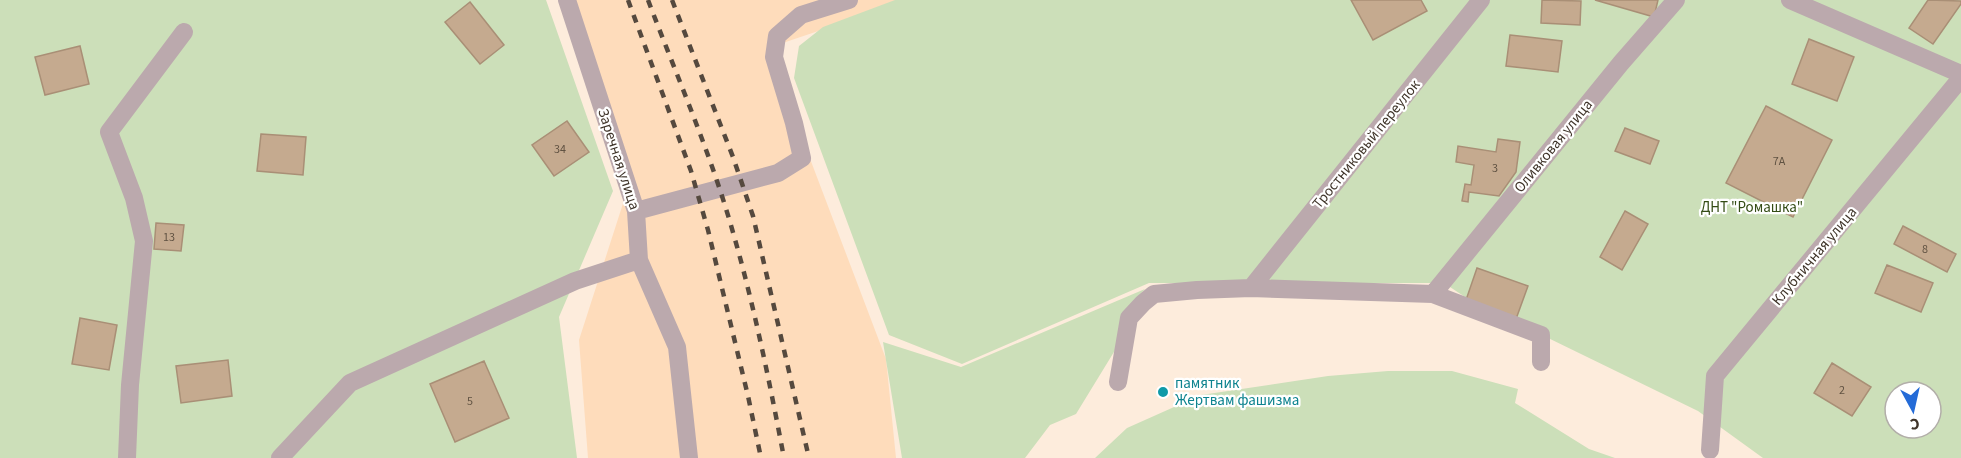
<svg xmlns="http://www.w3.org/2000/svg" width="1961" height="458" viewBox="0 0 1961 458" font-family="'Source Sans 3',sans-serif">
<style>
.built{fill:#fedcbb}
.green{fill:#ccdfb9;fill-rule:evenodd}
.building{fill:#c5aa8f;stroke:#a98f76;stroke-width:1.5}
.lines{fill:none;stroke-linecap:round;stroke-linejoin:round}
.street{stroke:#bba9ad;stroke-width:18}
.rail{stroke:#55493e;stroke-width:4.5;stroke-dasharray:8 8;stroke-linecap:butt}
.culture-dot{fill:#0f9aa8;stroke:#fff;stroke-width:2}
.labels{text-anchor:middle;stroke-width:4.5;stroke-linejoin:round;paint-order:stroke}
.number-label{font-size:12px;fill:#605242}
.street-label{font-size:15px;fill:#3f3429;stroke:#fff}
.park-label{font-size:15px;fill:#344c15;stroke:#fff}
.culture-label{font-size:15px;fill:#0d838f;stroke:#fff;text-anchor:start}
</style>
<rect width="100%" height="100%" fill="#fdecdc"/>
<path class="built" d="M560,0H910L768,48L886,359L896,458H588L579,340L628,188Z"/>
<path class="green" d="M0,0H546L613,191L559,317L577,458H0Z
M895,0H1961V458H1763L1698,411L1468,299L1444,283H1149L962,364L889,335L794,78L799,46L823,27ZM1895,392H1931V428H1895Z
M1145,289L1135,300L1117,347L1076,414L1050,425L1025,458H902L883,342L961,367Z
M1388,371H1452L1518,389L1515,403L1589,449L1615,458H1095L1127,428L1201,395L1328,376Z"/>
<path class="building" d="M1351,0H1421L1427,11L1373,40Z
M1542,0L1581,1L1580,25L1541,23Z
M1595,0H1658L1654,17Z
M1928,0L1961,1V4L1933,44L1909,28Z
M470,2L504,45L480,64L445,22Z
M1510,35L1562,41L1558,72L1506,66Z
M1809,39L1854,57L1837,101L1792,84Z
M80,46L89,84L45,95L35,57Z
M1766,106L1832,140L1793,217L1726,183Z
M567,121L589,152L554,176L532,145Z
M1625,128L1659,141L1650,164L1615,151Z
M261,134L306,137L303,175L257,171Z
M1498,139L1520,142L1516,172L1499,196L1469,192L1468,202L1462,201L1465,184L1471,185L1474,165L1456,162L1458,146L1496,152Z
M1625,211L1648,224L1622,270L1600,257Z
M156,223L184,225L181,251L154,249Z
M1903,226L1956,254L1947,272L1894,244Z
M1887,265L1933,283L1921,312L1875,293Z
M1477,268L1528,286L1516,319L1466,300Z
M80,318L117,325L109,370L72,364Z
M228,360L232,396L181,403L176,366Z
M484,361L509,418L455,442L430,384Z
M1832,363L1871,387L1852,416L1814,393Z"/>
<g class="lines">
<path class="street" d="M567,0L636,211L639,260L677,347L689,458
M1790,0L1961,74
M636,211L778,173L802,158L794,123L774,57L777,36L801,15L849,0
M1251,288L1481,0
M1433,294L1621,63L1676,0
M1118,382L1129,318L1143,303L1154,294L1197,290L1251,288L1433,294L1541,335V362
M1710,450L1715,376L1961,78
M127,458L130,385L144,241L134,198L109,132L184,32
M280,458L350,383L575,281L639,260"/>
<path class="rail" d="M628,0L691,171L708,230L748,396L761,458
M648,0C676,74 708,147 730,222C753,300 769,379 784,458
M672,0L733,157L753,216L809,458"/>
</g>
<circle class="culture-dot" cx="1163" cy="392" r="6"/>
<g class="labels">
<g class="number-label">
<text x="560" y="153">34</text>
<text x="1779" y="165">7А</text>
<text x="1495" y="172">3</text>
<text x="169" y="241">13</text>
<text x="1925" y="253">8</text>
<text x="1842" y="394">2</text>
<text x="470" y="405">5</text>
</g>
<g class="street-label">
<text transform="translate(1366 144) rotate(-51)" y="5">Тростниковый переулок</text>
<text transform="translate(1553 146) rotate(-51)" y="5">Оливковая улица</text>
<text transform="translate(619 159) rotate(72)" y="5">Заречная улица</text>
<text transform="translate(1814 256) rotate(-50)" y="5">Клубничная улица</text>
</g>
<g class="park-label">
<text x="1752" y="212">ДНТ "Ромашка"</text>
</g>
<g class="culture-label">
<text x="1175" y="388">памятник<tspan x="1175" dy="17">Жертвам фашизма</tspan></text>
</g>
</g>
<g transform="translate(1913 410) rotate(172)"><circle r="28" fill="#ffffff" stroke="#b2aea9" stroke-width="1.5"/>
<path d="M0-4.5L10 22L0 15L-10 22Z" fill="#246bd7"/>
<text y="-9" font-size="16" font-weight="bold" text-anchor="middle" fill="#3f3429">С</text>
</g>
</svg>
